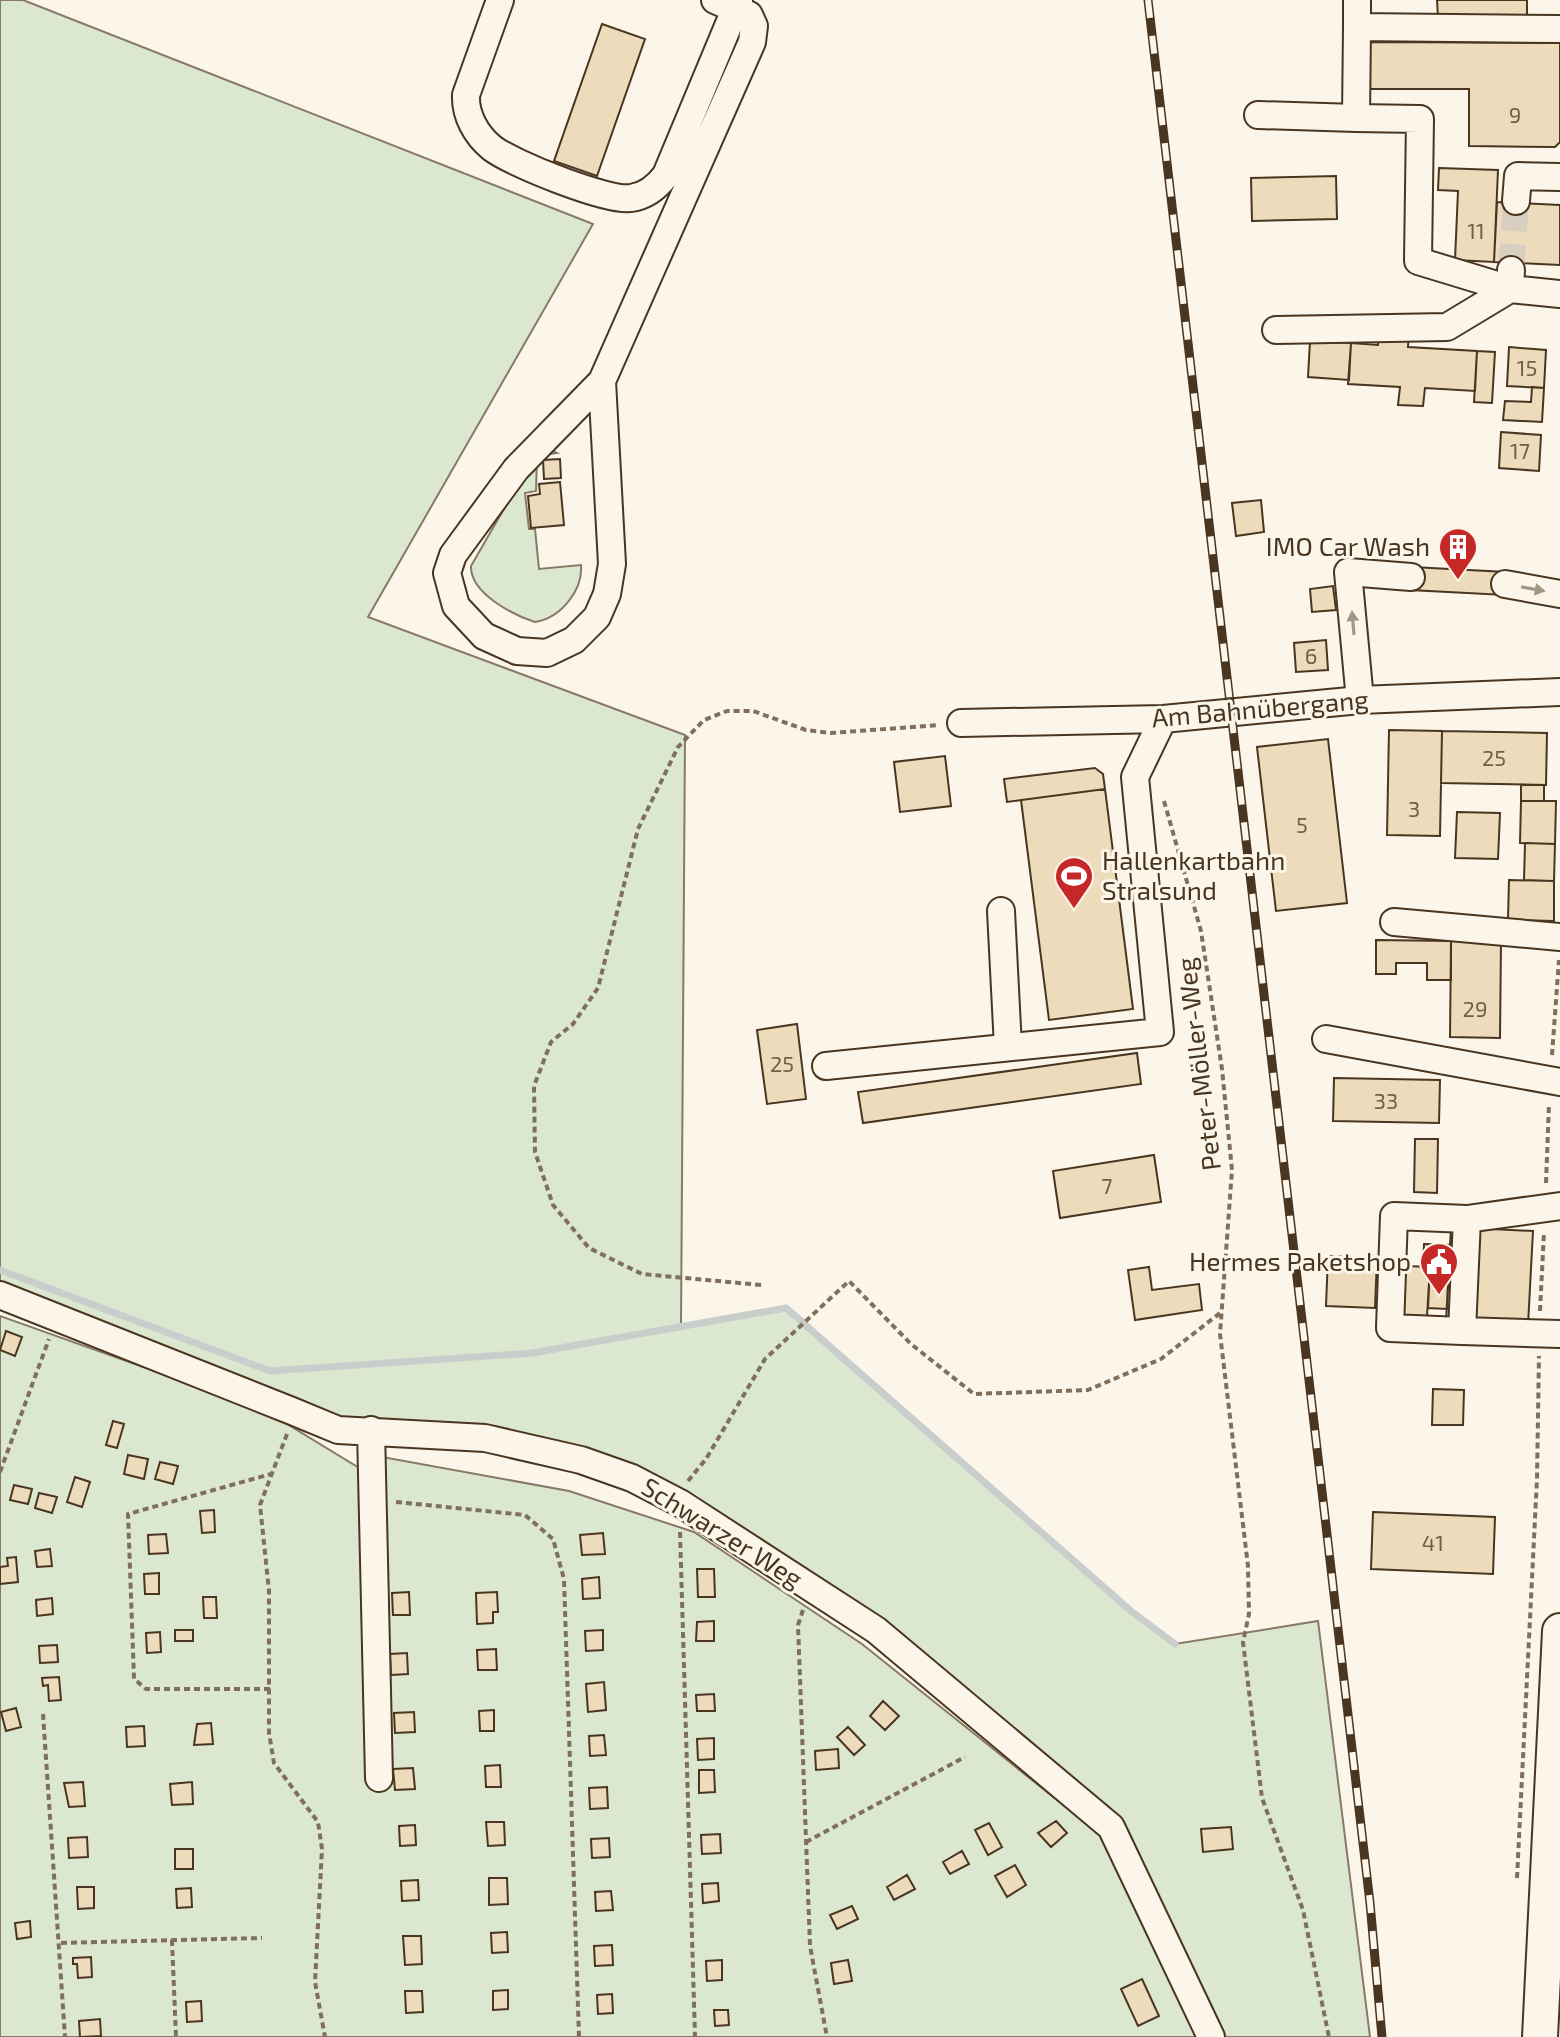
<svg xmlns="http://www.w3.org/2000/svg" width="1560" height="2037" viewBox="0 0 1560 2037" font-family="'Exo 2',sans-serif">
<style>
.green{fill:#dce7d0;stroke:#887966;stroke-width:2}
.lines{fill:none;stroke-linecap:round;stroke-linejoin:round}
.stream{stroke:#c9cecd;stroke-width:7}
.building{fill:#ecdcbc;stroke:#4a3520;stroke-width:2}
.minor-tunnel{stroke:#d8cfc1;stroke-width:26;stroke-dasharray:26 13;stroke-linecap:butt}
.minor-casing{stroke:#4a3520;stroke-width:30}
.major-casing{stroke:#4a3520;stroke-width:38}
.path{stroke:#7f6f5c;stroke-width:4;stroke-dasharray:6 4;stroke-linecap:butt}
.minor{stroke:#fbf6e9;stroke-width:26}
.major{stroke:#fbf6e9;stroke-width:34}
.rail-casing{stroke:#4a3520;stroke-width:9}
.rail{stroke:#fbf6e9;stroke-width:6;stroke-dasharray:18;stroke-linecap:butt}
.oneway{fill:#a29684}
.labels{text-anchor:middle;stroke-width:6;stroke-linejoin:round;paint-order:stroke}
.number-label{font-size:22px;fill:#725f47}
.poi-label{font-size:26px;fill:#4a3520;stroke:#fbf6e9;text-anchor:end}
.street-label{font-size:26px;fill:#4a3520;stroke:#fbf6e9}
</style>
<rect width="100%" height="100%" fill="#fbf6e9"/>
<path class="green" d="M0,0H23L593,224L368,617L685,735L681,1326L786,1308L1131,1611L1175,1644L1318,1621L1370,2037H0V1316L264,1410L361,1469L377,1456L569,1491L694,1532L862,1644L1057,1800L1067,1777L632,1478L371,1430L0,1295Z
M547,448L557,453L537,456L536,491L525,493L529,529H535L539,569L581,565C583,590 561,618 535,622C513,615 470,593 471,566L535,455Z"/>
<g class="lines">
<path class="stream" d="M0,1270L270,1371L532,1353L786,1308L1131,1611L1175,1644"/>
</g>
<path class="building" d="M1437,0H1527V16L1438,17Z
M602,24L645,39L597,176L554,161Z
M1370,42L1560,43V142L1555,147L1469,146V89H1370Z
M1439,168L1498,170L1494,262L1455,260L1458,191L1438,190Z
M1336,176L1337,219L1252,221L1251,178Z
M1497,202L1560,205V265L1494,262Z
M1379,331L1409,333L1408,347L1477,351L1475,391L1425,388L1423,406L1398,405L1400,387L1348,384L1351,343L1378,345Z
M1310,341L1351,343L1349,380L1308,377Z
M1509,347L1546,350L1544,388L1507,386Z
M1477,351L1495,352L1492,403L1474,402Z
M1532,387L1544,388L1542,422L1503,420L1505,401L1531,402Z
M1501,432L1541,435L1539,471L1499,468Z
M560,459L561,478L544,479L543,460Z
M560,482L564,525L531,528L528,496L540,494L539,484Z
M1261,500L1264,532L1236,536L1232,503Z
M1412,567L1506,572L1505,595L1410,590Z
M1333,586L1336,610L1312,612L1310,589Z
M1326,640L1328,670L1296,672L1294,643Z
M1389,730L1442,731L1440,836L1387,835Z
M1442,731L1547,733L1546,785L1441,783Z
M1328,739L1347,903L1276,911L1257,747Z
M945,756L951,806L900,812L894,762Z
M1095,768L1103,774L1105,789L1007,802L1004,779Z
M1521,785H1544V801H1521Z
M1105,789L1133,1009L1049,1020L1021,800Z
M1521,801H1556L1555,844L1520,843Z
M1457,812L1500,813L1498,859L1455,858Z
M1525,843L1555,844L1554,881L1524,880Z
M1509,880L1554,881V921L1508,920Z
M1376,940L1451,941V980H1427V963H1396V974H1376Z
M1451,941H1501L1500,1038L1450,1037Z
M797,1024L806,1099L767,1104L757,1030Z
M1137,1053L1141,1084L863,1123L858,1092Z
M1334,1078L1440,1080L1439,1123L1333,1121Z
M1415,1139H1438L1437,1193L1414,1192Z
M1154,1155L1161,1202L1060,1218L1053,1171Z
M1451,1227L1533,1231L1528,1325L1446,1321Z
M1424,1244L1450,1245L1447,1309L1428,1308L1430,1267H1423Z
M1328,1256L1377,1258L1375,1308L1326,1306Z
M1382,1265L1430,1267L1427,1316L1380,1314Z
M1149,1267L1152,1290L1199,1284L1202,1310L1135,1320L1128,1270Z
M6,1331L22,1337L15,1356L0,1350Z
M1433,1389L1464,1390L1463,1425H1432Z
M113,1421L124,1424L117,1448L106,1445Z
M128,1455L148,1459L144,1479L124,1474Z
M160,1462L178,1466L173,1484L155,1479Z
M75,1477L90,1482L82,1507L67,1502Z
M14,1485L32,1489L28,1504L10,1500Z
M39,1493L57,1497L52,1513L35,1508Z
M214,1510L215,1532L202,1533L200,1511Z
M1373,1512L1495,1517L1493,1574L1371,1569Z
M603,1533L605,1554L582,1555L580,1535Z
M166,1534L168,1553L149,1554L148,1535Z
M50,1549L52,1566L37,1567L35,1551Z
M16,1557L18,1582L0,1584V1567L8,1566L7,1558Z
M697,1569H714L715,1597H698Z
M159,1573V1594H145L144,1574Z
M599,1577L600,1598L583,1599L582,1579Z
M409,1592L410,1615H393L392,1593Z
M497,1592L498,1612H493V1623L477,1624L476,1593Z
M203,1597H216L217,1618H204Z
M52,1598L53,1614L37,1616L36,1600Z
M714,1621V1641H696L697,1622Z
M175,1630H193V1641H175Z
M603,1630V1650L586,1651L585,1631Z
M160,1632L161,1652L147,1653L146,1633Z
M57,1645L58,1662L40,1663L39,1646Z
M496,1649L497,1670H478L477,1650Z
M407,1653L408,1674L391,1675L390,1654Z
M59,1677L61,1700L49,1701L48,1685L43,1686L42,1678Z
M604,1682L606,1710L588,1712L586,1684Z
M714,1694L715,1711H697L696,1695Z
M883,1701L899,1716L885,1730L870,1716Z
M16,1708L21,1727L6,1731L1,1712Z
M494,1710V1731H480L479,1711Z
M414,1712L415,1732L395,1733L394,1713Z
M211,1723L213,1744L194,1745L197,1724Z
M144,1726L145,1746L127,1747L126,1727Z
M848,1727L865,1745L854,1755L837,1737Z
M604,1735L606,1755L590,1756L589,1736Z
M714,1738V1759L698,1760L697,1739Z
M838,1749L839,1768L816,1770L815,1751Z
M500,1765L501,1787H486L485,1766Z
M413,1768L415,1789L395,1790L393,1769Z
M699,1770H714L715,1792L699,1793Z
M83,1782L85,1806L69,1807L64,1783Z
M192,1782L193,1804L172,1805L170,1784Z
M607,1787L608,1808L590,1809L589,1788Z
M1056,1821L1067,1833L1051,1847L1038,1833Z
M486,1822H504L505,1845L488,1846Z
M989,1823L1002,1847L988,1855L975,1830Z
M415,1825L416,1845L400,1846L399,1826Z
M1231,1827L1233,1849L1203,1852L1201,1829Z
M720,1834L721,1853L702,1854L701,1835Z
M87,1837L88,1857L69,1858L68,1838Z
M609,1838L610,1857L592,1858L591,1839Z
M175,1849H193V1869H175Z
M962,1851L969,1864L950,1874L943,1862Z
M1015,1865L1026,1885L1007,1897L995,1876Z
M907,1875L915,1889L894,1900L887,1887Z
M489,1878H507L508,1904L489,1905Z
M418,1880L419,1900L402,1901L401,1881Z
M718,1883L719,1901L703,1903L702,1884Z
M77,1887H94V1908L78,1909Z
M191,1888L192,1907L177,1908L176,1889Z
M611,1891L613,1910L596,1911L595,1892Z
M852,1906L858,1919L837,1929L830,1915Z
M30,1921L31,1937L17,1939L15,1923Z
M507,1932L508,1952L492,1953L491,1933Z
M403,1936H421L422,1964L405,1965Z
M612,1945L613,1965L595,1966L594,1946Z
M91,1957L92,1977L78,1978L77,1964H73V1958Z
M722,1960V1980L707,1981L706,1961Z
M848,1960L852,1981L834,1984L831,1963Z
M1142,1979L1159,2016L1138,2026L1121,1989Z
M508,1990V2009L493,2010V1991Z
M405,1991H422L423,2012L406,2013Z
M612,1994L613,2013L598,2014L597,1995Z
M201,2001L202,2021L187,2022L186,2002Z
M714,2010H728L729,2025L715,2026Z
M100,2019L101,2036L80,2037L79,2021Z"/>
<g class="lines">
<path class="minor-tunnel" d="M1511,270L1516,201"/>
<defs>
<path id="minor" d="M500,0L466,95C465,115 476,135 492,148C511,163 608,202 631,198C646,196 657,187 666,175L739,0
M1357,0V27
M1258,115L1356,118
M1516,201L1518,176L1560,177
M1511,270L1510,289L1560,294
M1276,330L1447,327L1510,289L1418,261L1420,119L1356,118L1357,27L1560,29
M602,381L612,564L607,594L597,617L574,640L547,653L517,651L484,636L456,606L447,573L453,555L516,469L602,381L752,42L754,26L749,15L715,0
M1505,584L1560,594
M1360,700L1348,572L1411,577
M961,723L1163,719L1360,700L1560,692
M1001,911L1008,1047
M1394,922L1560,937
M1326,1039L1560,1082
M826,1066L1160,1032L1135,777L1163,719
M1560,1206L1467,1219L1462,1331L1560,1334
M0,1295L292,1411L338,1430L485,1438L581,1460L632,1478L680,1503L876,1630L1111,1827L1211,2037
M1462,1331L1390,1328L1394,1216L1467,1219
M371,1430L379,1778"/>
<path id="major" d="M1540,2037L1560,1631"/>
</defs>
<use href="#minor" class="minor-casing"/>
<use href="#major" class="major-casing"/>
<path class="path" d="M1164,801L1201,931L1222,1069L1232,1170L1220,1334L1248,1566L1249,1614L1243,1642L1262,1798L1303,1910L1329,2037
M1552,1055L1559,960
M1546,1183L1549,1104
M761,1285L642,1274L589,1248L553,1205L535,1152L534,1086L551,1042L573,1024L598,988L638,829L678,747L704,720L727,711H753L806,730L831,733L939,725
M1540,1311L1544,1232
M287,1434L260,1505L269,1591V1733L274,1763L318,1822L322,1849L315,1982L325,2037
M0,1472L49,1339
M688,1481L706,1459L765,1359L849,1281L911,1344L974,1394L1088,1390L1161,1359L1220,1313
M396,1502L525,1515L553,1539L564,1579L579,2037
M680,1532L695,2037
M803,1610L798,1625L810,1946L827,2037
M270,1689H146L134,1679L128,1514L271,1474
M43,1714L65,2037
M806,1842L965,1757
M1517,1878L1537,1479L1539,1356
M172,1940L176,2037
M61,1943L262,1938"/>
<use href="#minor" class="minor"/>
<use href="#major" class="major"/>
<defs>
<path id="rail" d="M1148,0L1370,1903L1382,2037"/>
</defs>
<use href="#rail" class="rail-casing"/>
<use href="#rail" class="rail"/>
</g>
<defs><path id="oneway-solid" d="M-6-.8H1V-3.2L6.5 0L1 3.2V.8H-6Z" transform="scale(2)"/></defs>
<g class="oneway">
<use href="#oneway-solid" transform="translate(1533 589) rotate(10)"/>
<use href="#oneway-solid" transform="translate(1353 623) rotate(-95)"/>
</g>
<defs>
<symbol id="building-pin" viewBox="-11 -11 22 30"><path d="M0 17L-7.5 6A9.5 9.5 0 1 1 7.5 6Z" fill="#c62828" stroke="#fbf6e9"/><path d="M-4-6H4V6H1V3H-1V6H-4ZM-2.5-4.3h1.7v1.8h-1.7ZM.8-4.3h1.7v1.8H.8ZM-2.5-1h1.7V.8h-1.7ZM.8-1h1.7V.8H.8Z" fill="#fff"/></symbol>
<symbol id="stadium-pin" viewBox="-11 -11 22 30"><path d="M0 17L-7.5 6A9.5 9.5 0 1 1 7.5 6Z" fill="#c62828" stroke="#fbf6e9"/><path d="M0-5a6.5 5 0 1 0 0 10a6.5 5 0 1 0 0-10ZM-3.5-1.8h7v3.6h-7Z" fill="#fff"/></symbol>
<symbol id="civic-pin" viewBox="-11 -11 22 30"><path d="M0 17L-7.5 6A9.5 9.5 0 1 1 7.5 6Z" fill="#c62828" stroke="#fbf6e9"/><path d="M-.6-6.5H3V-4.5H.6V-3L4-1V1h2V6H-6V1h2V-1L-.6-3ZM-1.2 2.5V6h2.4V2.5Z" fill="#fff"/></symbol>
</defs>
<g fill-rule="evenodd">
<use href="#building-pin" x="1436" y="525" width="44" height="60"/>
<use href="#stadium-pin" x="1052" y="854" width="44" height="60"/>
<use href="#civic-pin" x="1417" y="1240" width="44" height="60"/>
</g>
<g class="labels">
<g class="number-label">
<text x="1515" y="123">9</text>
<text x="1476" y="239">11</text>
<text x="1527" y="376">15</text>
<text x="1520" y="459">17</text>
<text x="1311" y="664">6</text>
<text x="1494" y="766">25</text>
<text x="1414" y="817">3</text>
<text x="1302" y="833">5</text>
<text x="1475" y="1017">29</text>
<text x="782" y="1072">25</text>
<text x="1386" y="1109">33</text>
<text x="1107" y="1194">7</text>
<text x="1433" y="1551">41</text>
</g>
<g class="poi-label">
<text x="1430" y="556">IMO Car Wash</text>
<text x="1102" y="870" text-anchor="start">Hallenkartbahn<tspan x="1102" dy="30">Stralsund</tspan></text>
<text x="1411" y="1271">Hermes Paketshop</text>
</g>
<g class="street-label">
<text transform="translate(1260 709) rotate(-5)" y="9">Am Bahnübergang</text>
<text transform="translate(1199 1064) rotate(-97)" y="9">Peter-Möller-Weg</text>
<text transform="translate(722 1533) rotate(32)" y="9">Schwarzer Weg</text>
</g>
</g>
</svg>
